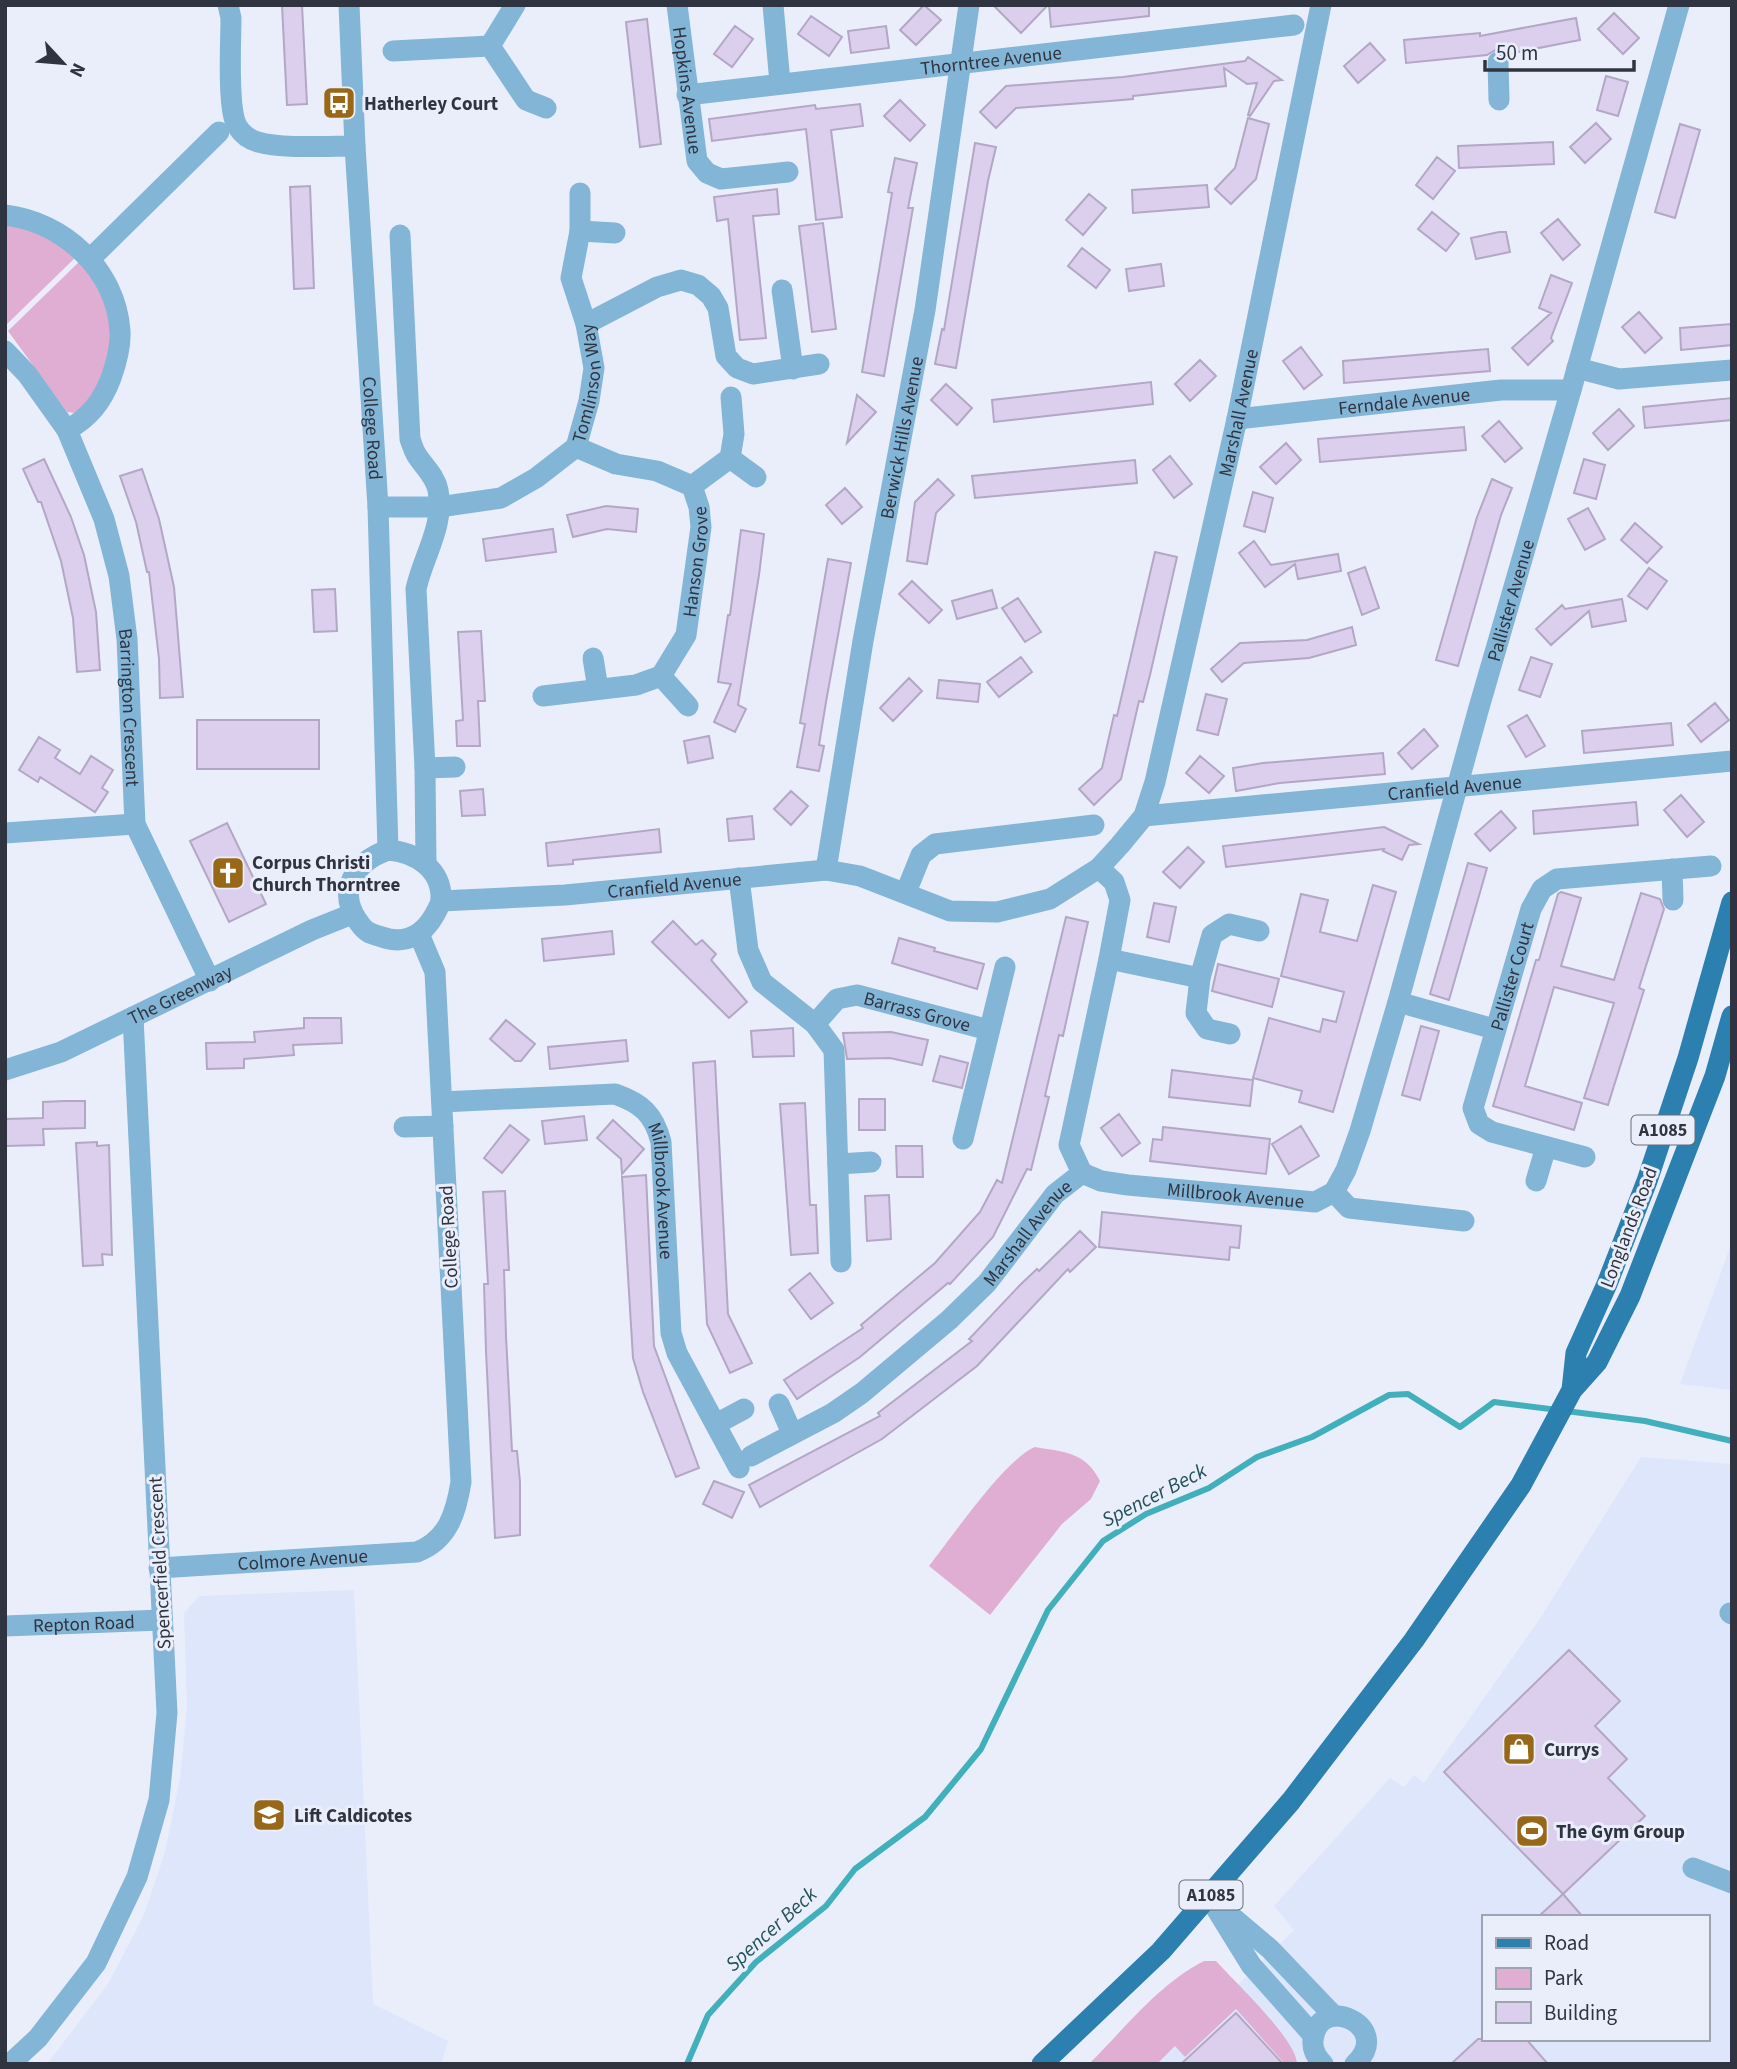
<svg xmlns="http://www.w3.org/2000/svg" width="1737" height="2069" viewBox="0 0 1737 2069" font-family="'Source Sans 3',sans-serif">
<style>
.built{fill:#dee6fc;fill-rule:evenodd}
.green{fill:#e0aed2}
.lines{fill:none;stroke-linecap:round;stroke-linejoin:round}
.stream{stroke:#41b0bc;stroke-width:6}
.building{fill:#dbcfed;stroke:#b3a7c5;stroke-width:2}
.minor{stroke:#83b5d7;stroke-width:21}
.major{stroke:#2b80b0;stroke-width:21}
.labels{text-anchor:middle;stroke-width:6;stroke-linejoin:round;paint-order:stroke}
.shield{fill:#eaeefb;stroke:#686c78;stroke-width:2}
.shield-label{font-size:18px;font-weight:bold;fill:#303440}
.street-label{font-size:19px;fill:#303440;stroke:#eaeefb}
.poi-label{font-size:19px;font-weight:bold;fill:#303440;stroke:#eaeefb;text-anchor:start}
.water-label{font-size:21px;font-style:italic;fill:#235358;stroke:#eaeefb}
</style>
<rect width="100%" height="100%" fill="#eaeefb"/>
<path class="built" d="M1732,1242V1390L1680,1384Z
M1641,1457L1732,1464V2064H1157L1294,1930L1274,1906L1390,1778L1404,1787L1414,1775L1424,1783L1539,1620ZM1483,1917H1707V2039H1483Z
M354,1590L373,2004L448,2041L441,2064H47L108,1984L143,1917L165,1852L180,1778L187,1708L184,1613L199,1596Z"/>
<path class="green" d="M5,225C35,229 53,238 77,256L5,326Z
M81,260L98,283L110,315L113,339L93,401L74,413L67,412L8,331Z
M1035,1447C1064,1452 1086,1452 1100,1481L1091,1499L1062,1524L990,1615L929,1566C952,1537 1005,1459 1035,1447Z
M1204,1961H1216C1234,1981 1297,2040 1297,2064H1285L1236,2009L1185,2057L1175,2046L1157,2064H1089C1125,2028 1159,1984 1204,1961Z"/>
<g class="lines">
<path class="stream" d="M687,2064L708,2015L756,1962L826,1906L855,1869L925,1817L981,1749L1048,1610L1103,1541L1146,1514L1209,1488L1257,1457L1312,1437L1389,1395L1408,1394L1460,1427L1494,1402L1645,1421L1732,1441"/>
</g>
<path class="building" d="M282,5H302L307,104L287,105Z
M924,5L941,20L916,45L900,30Z
M993,5H1048L1021,33Z
M1049,5H1149V16L1051,27Z
M1614,13L1639,38L1623,54L1598,29Z
M811,16L842,37L829,56L798,34Z
M1576,18L1580,40L1508,54L1497,49L1487,55L1406,63L1404,40L1480,33V36Z
M647,19L661,144L640,147L626,22Z
M735,26L753,39L732,67L714,54Z
M886,26L889,48L851,53L848,31Z
M1370,43L1385,60L1358,83L1344,66Z
M1248,57L1282,80L1274,81L1250,116L1248,115L1257,83L1247,84L1224,68L1226,86L1133,96V99L1110,101L1016,108L996,128L980,112L1006,86L1123,77L1245,61Z
M1606,76L1628,82L1618,116L1597,110Z
M900,100L925,125L910,141L884,116Z
M860,104L863,126L831,130L842,217L816,220L806,129L712,141L709,119L815,105L816,109Z
M1248,118L1269,124L1256,179L1231,204L1215,189L1235,168Z
M1596,123L1611,139L1585,163L1570,147Z
M1680,124L1700,130L1675,218L1655,212Z
M1553,142L1554,164L1459,168L1458,146Z
M975,143L996,147L988,181L956,368L935,364L942,329L944,330Z
M1437,157L1455,171L1433,199L1416,185Z
M895,158L917,163L908,208H913L884,376L862,372L892,193L888,192Z
M1207,185L1209,207L1133,213L1132,190Z
M310,186L314,288L294,289L290,187Z
M777,189L779,214L753,216L766,338L740,340L728,219L717,221L714,197Z
M1089,194L1106,208L1083,235L1066,220Z
M1432,212L1459,234L1446,251L1418,229Z
M1558,219L1580,245L1563,260L1541,233Z
M823,223L836,329L812,332L799,226Z
M1499,232H1506L1510,252L1476,259L1471,238Z
M1082,248L1110,270L1096,288L1068,266Z
M1161,264L1164,286L1129,291L1126,269Z
M1551,275L1572,283L1551,338L1553,341L1528,365L1512,348L1551,313L1539,308Z
M1639,312L1662,338L1645,353L1622,327Z
M1732,324V345L1681,350L1680,328Z
M1301,347L1322,375L1304,389L1283,361Z
M1488,349L1490,371L1344,383L1343,361Z
M1200,360L1216,376L1190,401L1175,384Z
M1151,382L1153,404L994,422L992,400Z
M946,384L972,408L957,425L931,400Z
M857,395L876,412L847,443Z
M1732,398V420L1645,428L1643,407Z
M1619,409L1634,426L1608,450L1593,433Z
M1499,421L1522,448L1505,462L1482,436Z
M1464,427L1466,450L1320,462L1318,439Z
M1286,443L1301,460L1276,484L1260,467Z
M1170,456L1192,484L1174,498L1153,470Z
M44,459L71,517L84,555L96,612L100,670L77,672L73,618L61,561L41,502H38L23,469Z
M1584,459L1605,465L1596,499L1574,493Z
M1135,460L1137,483L975,498L972,476Z
M142,469L159,519L174,587L183,697L160,698L159,659L149,572H147L136,522L120,476Z
M938,479L954,495L936,513L927,564L907,561L915,502Z
M1492,479L1512,488L1501,515L1458,666L1436,660L1477,517Z
M845,488L862,507L842,524L826,505Z
M1253,492L1273,498L1265,532L1244,526Z
M606,506L638,509L636,532L607,529L573,537L567,515Z
M1588,508L1605,539L1585,550L1568,519Z
M1635,523L1662,547L1647,563L1621,540Z
M553,529L556,552L486,561L483,539Z
M741,530L764,534L759,575L738,705L746,709L735,732L714,722L731,684L718,682L728,615H730Z
M1254,541L1271,565L1338,554L1341,571L1298,579L1295,564L1265,587L1239,553Z
M1155,552L1177,557L1150,675L1143,702L1139,701L1121,779L1094,805L1079,789L1102,768L1114,715L1117,716Z
M828,559L851,563L826,702L819,745L824,746L819,771L797,767L805,724L800,723Z
M1365,567L1379,608L1362,615L1348,573Z
M1649,568L1667,581L1647,609L1628,596Z
M912,581L942,610L929,623L899,594Z
M335,589L337,631L314,632L312,590Z
M992,590L997,608L957,619L952,601Z
M1018,598L1041,632L1025,642L1002,608Z
M1622,599L1626,621L1592,627L1589,611L1551,645L1536,629L1562,605L1565,609Z
M1352,627L1356,645L1309,658L1244,663L1222,682L1211,669L1240,643L1307,640Z
M481,631L485,701H478L480,746H457L456,721L463,720L458,632Z
M1021,657L1032,672L999,697L987,682Z
M1531,657L1552,664L1540,697L1519,690Z
M909,678L922,691L893,721L880,708Z
M939,680L980,684L978,702L937,698Z
M1206,694L1227,699L1218,735L1197,730Z
M1715,703L1729,720L1701,742L1688,725Z
M1527,715L1545,746L1526,757L1508,726Z
M197,720H319V769H197Z
M1671,723L1673,745L1584,753L1582,731Z
M1424,729L1438,746L1412,769L1398,753Z
M709,736L713,758L688,763L684,741Z
M39,737L60,750L55,758L80,774L91,756L113,770L102,788L108,792L95,812L40,777L38,782L19,770Z
M1383,753L1385,774L1280,783L1236,791L1233,768L1263,763Z
M1200,756L1224,776L1209,793L1186,773Z
M483,789L485,815L462,816L460,791Z
M791,791L808,806L791,825L774,809Z
M1681,795L1704,822L1687,837L1664,810Z
M1636,802L1638,825L1534,834L1533,811Z
M1501,811L1516,828L1490,851L1475,834Z
M752,816L754,839L729,841L727,819Z
M227,823L266,904L229,922L190,841Z
M1384,827L1419,844L1409,845L1402,860L1383,851L1384,849L1226,867L1223,846Z
M659,829L661,852L573,860V864L548,866L546,843Z
M1188,847L1204,862L1180,888L1163,872Z
M1468,863L1487,868L1449,1000L1430,994Z
M1373,885L1396,892L1333,1112L1299,1102L1302,1091L1253,1078L1269,1018L1320,1032L1323,1019L1336,1022L1344,992L1281,976L1301,894L1328,900L1320,932L1357,941Z
M1561,892L1581,898L1561,966L1614,980L1641,893L1660,899L1664,909L1639,988L1644,990L1608,1105L1584,1098L1614,1003L1554,987L1525,1086L1582,1103L1574,1130L1493,1106L1536,960H1539L1558,894Z
M1154,903L1176,907L1169,942L1147,937Z
M1066,917L1088,922L1063,1036L1059,1035L1045,1096L1049,1097L1031,1170L1027,1169L993,1237L950,1284L948,1283L860,1357L797,1399L784,1380L863,1328L861,1325L935,1263L980,1212L997,1180L1002,1183Z
M673,921L696,945L702,940L716,954L711,960L747,1002L729,1018L652,942Z
M612,931L614,954L544,961L542,939Z
M899,938L935,948L934,951L984,964L977,989L892,963Z
M1218,964L1279,979L1272,1007L1212,991Z
M304,1018H341L342,1043L293,1045L294,1055L244,1059V1068L207,1069L206,1043L255,1042L254,1032L304,1028Z
M506,1020L535,1044L521,1061H515L490,1039Z
M1421,1026L1439,1031L1420,1100L1402,1095Z
M793,1028L794,1056L753,1057L751,1031Z
M891,1032L928,1040L922,1065L890,1058L847,1059L843,1033Z
M626,1040L628,1061L550,1069L548,1047Z
M940,1056L968,1063L962,1088L933,1081Z
M715,1061L728,1314L752,1363L730,1373L707,1324L693,1063Z
M1172,1070L1253,1080L1250,1106L1169,1097Z
M859,1099H885V1130H859Z
M64,1101H85V1128L43,1129L44,1145L5,1146V1119L43,1118V1102Z
M805,1103L810,1205H816L818,1253L791,1255L780,1104Z
M1119,1114L1140,1143L1122,1156L1101,1128Z
M584,1116L587,1140L545,1144L542,1121Z
M613,1120L644,1149L622,1174L621,1159L597,1138Z
M510,1125L529,1140L502,1173L484,1158Z
M1301,1126L1319,1156L1289,1174L1272,1144Z
M1163,1127L1270,1139L1266,1174L1150,1161L1153,1139L1162,1140Z
M97,1142V1146L109,1145L112,1255L102,1254L103,1265L83,1266L76,1143Z
M896,1146H922L923,1177H897Z
M646,1175L654,1346L699,1468L676,1477L643,1392L633,1358L622,1177Z
M505,1191L509,1270H504L506,1336L512,1451H517L520,1482V1535L495,1538L486,1351L484,1284H488L483,1192Z
M889,1195L891,1239L867,1241L865,1196Z
M1102,1212L1241,1226L1239,1248L1230,1247L1229,1260L1099,1247Z
M1080,1231L1096,1247L1070,1272L1068,1269L977,1366L882,1439L760,1507L749,1485L880,1416L878,1413L972,1341L969,1339L1020,1285L1037,1269L1039,1271Z
M810,1273L833,1303L811,1319L789,1290Z
M714,1481L744,1492L732,1518L703,1504Z
M1569,1650L1620,1701L1595,1726L1627,1759L1608,1778L1645,1816L1563,1894L1444,1772Z
M1563,1894L1583,1917H1538Z
M1236,2013L1283,2064H1181Z
M1478,2039H1526L1548,2064H1451Z"/>
<g class="lines">
<g class="minor">
<path d="M228,5L231,18C231,41 227,108 237,126C242,134 250,140 258,142C280,149 330,146 355,146"/>
<path id="s1" d="M349,5L355,146L378,507L388,850"/>
<path d="M515,5L490,46L526,100L546,108"/>
<path id="s2" d="M677,5L697,161L707,173L721,179L788,172"/>
<path d="M773,5L780,83"/>
<path d="M393,51L490,46"/>
<path d="M1498,62L1499,100"/>
<path id="s3" d="M687,95L1294,25"/>
<path d="M5,215C64,222 116,270 120,331C121,347 116,364 111,378C102,402 89,418 67,430"/>
<path d="M580,231L615,233"/>
<path d="M400,235L410,439C412,444 413,449 416,454C423,466 435,475 438,490C445,526 423,556 416,589L425,768L426,864"/>
<path d="M90,259L219,132"/>
<path d="M782,290L793,369"/>
<path d="M586,324L657,287L681,280L698,285L711,296L718,308L726,356L737,368L753,374L819,364"/>
<path id="s4" d="M5,351L27,374L67,430L104,519L119,576L127,639L135,824L210,981"/>
<path d="M1577,368L1619,379L1732,370"/>
<path id="s5" d="M1237,419L1501,390H1571"/>
<path d="M730,458L756,477"/>
<path d="M692,486L730,458L734,434L731,397"/>
<path id="s6" d="M378,507H439L501,498L536,478L576,447L589,401L594,368L586,324L571,278L580,231V193"/>
<path d="M593,658L598,689"/>
<path d="M661,676L688,706"/>
<path id="s7" d="M543,696L636,685L661,676L686,635L701,527L699,507L692,486L657,471L616,464L576,447"/>
<path d="M425,768L455,767"/>
<path id="s8" d="M1144,816L1732,761"/>
<path d="M5,833L135,824"/>
<path d="M388,850C415,852 442,869 441,899C441,904 437,910 435,914C423,936 405,945 382,937C372,934 366,933 360,924C335,892 354,862 388,850Z"/>
<path d="M1672,869L1673,900"/>
<path id="s9" d="M826,870L863,641L925,310L969,5"/>
<path d="M739,878L748,950L762,982L815,1024L834,1050L841,1262"/>
<path d="M906,892L921,855L935,844L1094,825"/>
<path id="s10" d="M441,901L565,895L826,870L860,876L950,911L997,912L1050,899L1099,868L1120,845L1144,816L1155,782L1237,419L1321,5"/>
<path d="M1109,959L1200,978"/>
<path d="M1398,1002L1494,1029"/>
<path id="s11" d="M815,1024L837,999L857,995L989,1030"/>
<path d="M1230,1034L1207,1029L1196,1013L1200,978L1212,935L1229,924L1259,931"/>
<path id="s12" d="M5,1070L61,1052L312,930L352,914"/>
<path id="s13" d="M442,1102L615,1094C641,1103 654,1114 661,1142L671,1333L677,1353L739,1468"/>
<path d="M404,1127L443,1126"/>
<path d="M963,1139L1005,967"/>
<path id="s14" d="M1585,1157L1492,1132L1479,1124L1473,1108L1531,909L1542,889L1557,879L1711,866"/>
<path d="M838,1164L871,1162"/>
<path id="s15" d="M1082,1173L1101,1181L1128,1185L1315,1202L1334,1192L1349,1208L1464,1221"/>
<path d="M1536,1181L1546,1147"/>
<path id="s16" d="M1334,1192L1346,1170L1360,1131L1398,1002L1478,711L1571,390L1679,5"/>
<path d="M779,1404L792,1433"/>
<path d="M716,1424L744,1409"/>
<path id="s17" d="M751,1456L833,1413L862,1393L949,1320L987,1283L1055,1194L1082,1173L1069,1145L1109,959L1120,900L1114,882L1099,868"/>
<path id="s18" d="M159,1568L417,1552C448,1540 456,1513 461,1482L435,972L419,934"/>
<path d="M1730,1613L1732,1614"/>
<path id="s19" d="M5,1626L162,1620"/>
<path d="M1693,1868L1732,1883"/>
<path d="M1209,1897L1251,1965L1313,2035"/>
<path d="M1225,1911L1270,1949L1334,2016"/>
<path d="M10,2064L38,2038L96,1963L137,1877L159,1800L167,1713L133,1017"/>
<path d="M1323,2064C1316,2057 1312,2050 1313,2040C1319,1991 1395,2027 1355,2064"/>
</g>
<path class="major" d="M1572,1390L1576,1353L1607,1284L1647,1181L1688,1058L1732,902
M1042,2064L1161,1951L1291,1801L1414,1640L1521,1485L1572,1390L1597,1362L1630,1296L1715,1076L1732,1016"/>
</g>
<defs>
<symbol id="bus-square" viewBox="-11 -11 22 22"><rect x="-9" y="-9" width="18" height="18" rx="4" fill="#986819" stroke="#eaeefb"/><path d="M-5-6H5V4H4V6H2V4H-2V6H-4V4H-5ZM-3.5-4V0h7V-4ZM-3.5 1.2v1.5H-2V1.2ZM2 1.2v1.5H3.5V1.2Z" fill="#fff"/></symbol>
<symbol id="church-square" viewBox="-11 -11 22 22"><rect x="-9" y="-9" width="18" height="18" rx="4" fill="#986819" stroke="#eaeefb"/><path d="M-1.2-6h2.4v3.5h3.3v2.4h-3.3V6h-2.4V-.1h-3.3v-2.4h3.3Z" fill="#fff"/></symbol>
<symbol id="shop-square" viewBox="-11 -11 22 22"><rect x="-9" y="-9" width="18" height="18" rx="4" fill="#986819" stroke="#eaeefb"/><path d="M-5-2.5h2.3a2.7 3.5 0 0 1 5.4 0H5L5.5 6h-11ZM-1.5-2.5h3a1.5 2.3 0 0 0-3 0Z" fill="#fff"/></symbol>
<symbol id="school-square" viewBox="-11 -11 22 22"><rect x="-9" y="-9" width="18" height="18" rx="4" fill="#986819" stroke="#eaeefb"/><path d="M0-5L7-2L0 1L-7-2ZM-4 1L0 2.5L4 1V4Q0 6-4 4Z" fill="#fff"/></symbol>
<symbol id="stadium-square" viewBox="-11 -11 22 22"><rect x="-9" y="-9" width="18" height="18" rx="4" fill="#986819" stroke="#eaeefb"/><path d="M0-5a6.5 5 0 1 0 0 10a6.5 5 0 1 0 0-10ZM-3.5-1.8h7v3.6h-7Z" fill="#fff"/></symbol>
</defs>
<g fill-rule="evenodd">
<use href="#bus-square" x="320" y="84" width="38" height="38"/>
<use href="#church-square" x="209" y="854" width="38" height="38"/>
<use href="#shop-square" x="1500" y="1730" width="38" height="38"/>
<use href="#school-square" x="250" y="1796" width="38" height="38"/>
<use href="#stadium-square" x="1513" y="1812" width="38" height="38"/>
</g>
<g class="labels">
<g class="shield">
<rect x="1631.5" y="1115.5" width="63" height="29" rx="5"/>
<rect x="1179.5" y="1880.5" width="63" height="29" rx="5"/>
</g>
<g class="shield-label">
<text x="1663" y="1136">A1085</text>
<text x="1211" y="1901">A1085</text>
</g>
<g class="street-label">
<text dy="7" stroke="none"><textPath href="#s3" startOffset="306">Thorntree Avenue</textPath></text>
<text dy="7" stroke="none"><textPath href="#s2" startOffset="86">Hopkins Avenue</textPath></text>
<text dy="7" stroke="none"><textPath href="#s6" startOffset="280">Tomlinson Way</textPath></text>
<text dy="7" stroke="none"><textPath href="#s5" startOffset="168">Ferndale Avenue</textPath></text>
<text dy="7" stroke="none"><textPath href="#s10" startOffset="1160">Marshall Avenue</textPath></text>
<text dy="7" stroke="none"><textPath href="#s1" startOffset="424">College Road</textPath></text>
<text dy="7" stroke="none"><textPath href="#s9" startOffset="439">Berwick Hills Avenue</textPath></text>
<text dy="7" stroke="none"><textPath href="#s7" startOffset="242">Hanson Grove</textPath></text>
<text dy="7" stroke="none"><textPath href="#s16" startOffset="618">Pallister Avenue</textPath></text>
<text dy="7" stroke="none"><textPath href="#s4" startOffset="388">Barrington Crescent</textPath></text>
<text dy="7" stroke="none"><textPath href="#s8" startOffset="312">Cranfield Avenue</textPath></text>
<text dy="7" stroke="none"><textPath href="#s10" startOffset="234">Cranfield Avenue</textPath></text>
<text dy="7" stroke="none"><textPath href="#s14" startOffset="266">Pallister Court</textPath></text>
<text dy="7" stroke="none"><textPath href="#s12" startOffset="191">The Greenway</textPath></text>
<text dy="7" stroke="none"><textPath href="#s11" startOffset="116">Barrass Grove</textPath></text>
<text dy="7" stroke="none"><textPath href="#s13" startOffset="292">Millbrook Avenue</textPath></text>
<text dy="7" stroke="none"><textPath href="#s15" startOffset="156">Millbrook Avenue</textPath></text>
<text transform="translate(1628 1227) rotate(-69)" y="7">Longlands Road</text>
<text dy="7" stroke="none"><textPath href="#s17" startOffset="359">Marshall Avenue</textPath></text>
<text transform="translate(448 1237) rotate(-93)" y="7">College Road</text>
<text dy="7" stroke="none"><textPath href="#s18" startOffset="144">Colmore Avenue</textPath></text>
<text transform="translate(159 1563) rotate(-93)" y="7">Spencerfield Crescent</text>
<text dy="7" stroke="none"><textPath href="#s19" startOffset="79">Repton Road</textPath></text>
</g>
<g class="poi-label">
<text x="364" y="110">Hatherley Court</text>
<text x="252" y="869">Corpus Christi<tspan x="252" dy="22">Church Thorntree</tspan></text>
<text x="1544" y="1756">Currys</text>
<text x="294" y="1822">Lift Caldicotes</text>
<text x="1556" y="1838">The Gym Group</text>
</g>
<g class="water-label">
<text transform="translate(1154 1495) rotate(-27)" y="7">Spencer Beck</text>
<text transform="translate(771 1929) rotate(-42)" y="7">Spencer Beck</text>
</g>
</g>
<rect width="1737" height="2069" fill="none" stroke="#303440" stroke-width="14"/>
<rect x="1482" y="1915" width="228" height="126" fill="#eaeefb" stroke="#a0a4b0" stroke-width="2"/>
<rect x="1496" y="1938" width="35" height="10" fill="#2b80b0" stroke="#a0a4b0" stroke-width="2"/>
<text x="1544" y="1950" font-size="21" fill="#303440">Road</text>
<rect x="1496" y="1968" width="35" height="21" fill="#e0aed2" stroke="#a0a4b0" stroke-width="2"/>
<text x="1544" y="1985" font-size="21" fill="#303440">Park</text>
<rect x="1496" y="2002" width="35" height="21" fill="#dbcfed" stroke="#a0a4b0" stroke-width="2"/>
<text x="1544" y="2020" font-size="21" fill="#303440">Building</text>
<g transform="translate(63 63) rotate(116)" stroke="#eaeefb" stroke-width="5" paint-order="stroke">
<path d="M0-5L12 26L0 18L-12 26Z" fill="#303440"/>
<text y="-10" font-size="19" font-weight="bold" text-anchor="middle" fill="#303440">N</text>
</g>
<path d="M1485 60v10h149v-10" fill="none" stroke="#303440" stroke-width="3.5"/>
<text x="1496" y="60" font-size="21" fill="#303440" stroke="#eaeefb" stroke-width="5" paint-order="stroke">50 m</text>
</svg>
